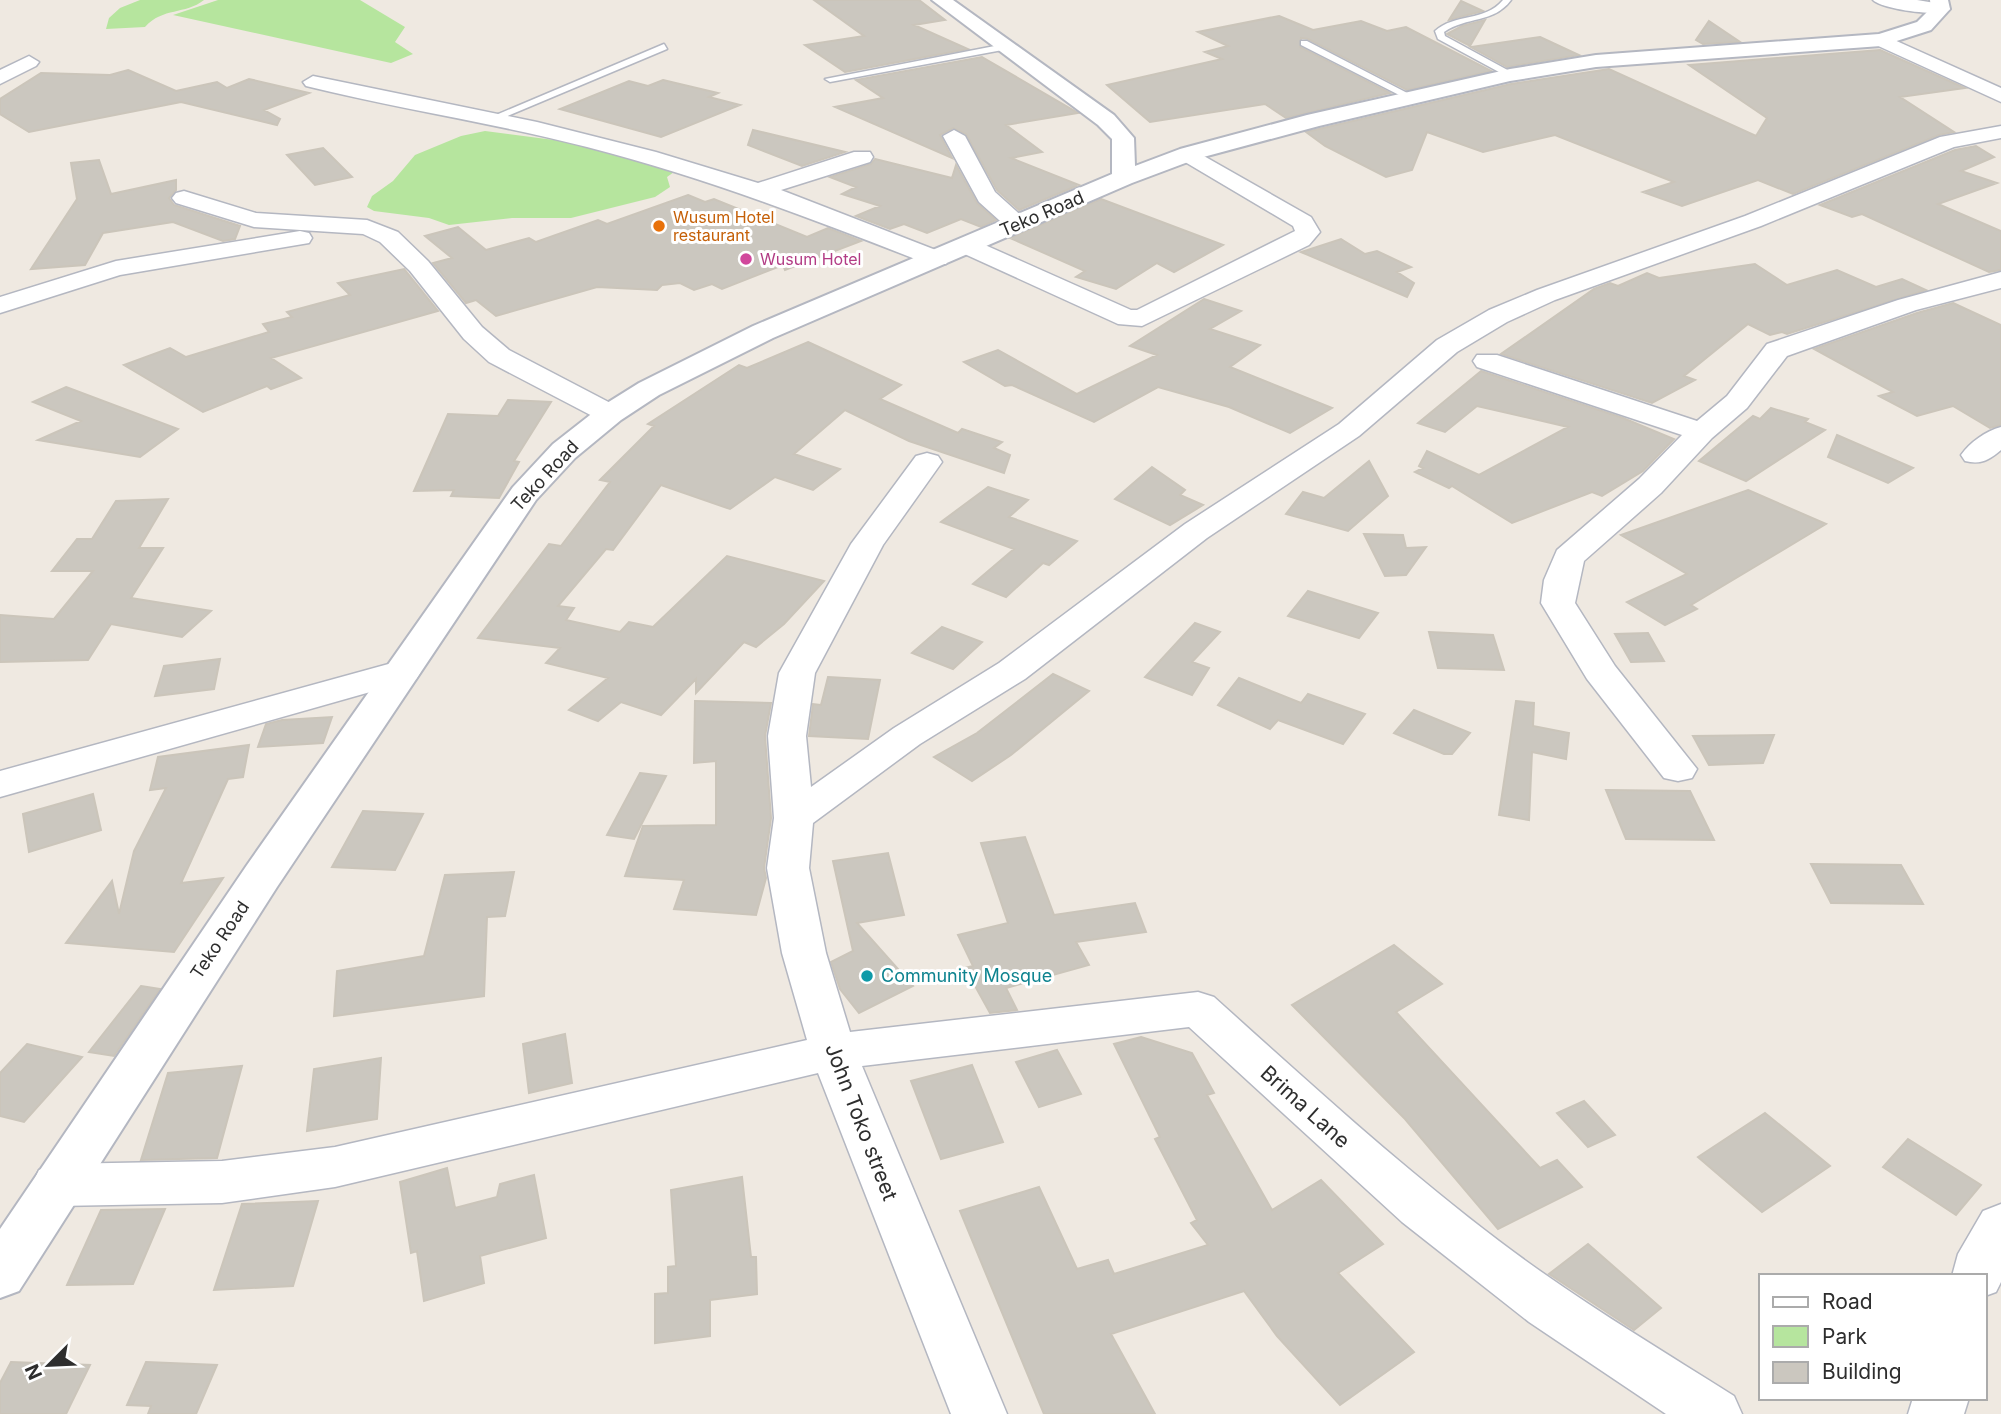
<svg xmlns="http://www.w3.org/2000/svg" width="2001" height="1414" viewBox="0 0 2001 1414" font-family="Inter,sans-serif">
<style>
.green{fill:#b6e59e}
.building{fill:#cbc7bf;stroke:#cbc5ba;stroke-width:2}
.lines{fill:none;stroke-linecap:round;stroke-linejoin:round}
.service-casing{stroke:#b4b7c1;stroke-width:3}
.minor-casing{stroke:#b4b7c1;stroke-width:3}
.tertiary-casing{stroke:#b4b7c1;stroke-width:4}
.service{fill:#fff;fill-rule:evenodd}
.minor{fill:#fff;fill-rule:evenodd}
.tertiary{fill:#fff;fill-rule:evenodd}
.food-dot{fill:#e8710a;stroke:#fff;stroke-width:2.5}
.hotel-dot{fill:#d1479c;stroke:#fff;stroke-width:2.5}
.culture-dot{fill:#0f9aa8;stroke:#fff;stroke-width:2.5}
.labels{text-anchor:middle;stroke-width:6;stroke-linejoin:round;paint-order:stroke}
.far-food-label{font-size:16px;fill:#c56008;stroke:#fff;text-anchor:start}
.far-hotel-label{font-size:16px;fill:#b23c85;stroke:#fff;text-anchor:start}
.street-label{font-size:18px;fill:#2e2e2e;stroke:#fff}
.culture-label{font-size:18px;fill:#0d838f;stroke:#fff;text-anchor:start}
.near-street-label{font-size:21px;fill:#2e2e2e;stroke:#fff}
</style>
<rect width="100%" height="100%" fill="#efe9e1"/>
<path class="green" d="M204,0C185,15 163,7 145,27L106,29L109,18L120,8L140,0Z
M218,0H360L405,27L395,42L413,54L391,63L173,15Z
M485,131L562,141L661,164L674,172L667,177L670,187L655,197L571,218H512L449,225L429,218L374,211L367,207L372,196L393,181L415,155L461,136Z"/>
<path class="building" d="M814,0H919L945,20L914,25L968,49L845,72L805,45L864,36Z
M1461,1L1483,11L1449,20Z
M1279,16L1313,30L1361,21L1387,31L1406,27L1491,71L1407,90L1308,39L1301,38L1300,47L1390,93L1286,118L1265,104L1150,122L1107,85L1222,59L1205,52L1228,46L1198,32Z
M1485,20L1470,46L1447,34L1462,26Z
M1709,21L1740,42L1703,44L1696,40Z
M1540,37L1579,55L1507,67L1471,47Z
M1880,50L1965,88L1900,97L1954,132L1939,135L1793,194L1758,180L1682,206L1643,192L1674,182L1555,135L1483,152L1427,132L1412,170L1386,177L1325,146L1306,132L1511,84L1609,69L1756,136L1767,118L1689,65Z
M982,57L1078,113L1006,125L1042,152L1011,158L1079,185L1019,210L997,190L966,134L953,128L940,135L952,158L835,107L883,98L856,80Z
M128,70L176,91L217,82L227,88L249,79L309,93L264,110L280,119L277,125L181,102L29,132L0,114V99L41,73L110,75Z
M663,80L718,93L709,97L740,105L661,137L560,109L629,81L648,86Z
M753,130L845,152L802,166L748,145Z
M1976,146L1994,157L1961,171L1997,183L1938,204L2001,231V270L1989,272L1862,214L1852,217L1820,205L1955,150Z
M323,148L352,177L315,185L287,155Z
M875,159L952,178L956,165L977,203L996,220L981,227L961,219L927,233L904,224L890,229L856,216L880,206L842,194L856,187L830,177L871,164Z
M99,160L111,194L176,180V190L169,198L174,205L240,226L235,239L223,241L173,222L103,233L85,265L31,269L77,199L71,163Z
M688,195L705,202L714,199L807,237L828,228L861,241L785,270L783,265L722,289L712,284L694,290L680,283L662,285L657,290L597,287L496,316L476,300L466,303L433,263L452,258L425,236L458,227L486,250L529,238L536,242L598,220L607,224Z
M1101,199L1223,245L1174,272L1157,263L1116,289L1076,277L1085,271L1010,238Z
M1341,239L1365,254L1377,251L1411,267L1397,272L1414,283L1407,297L1301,252Z
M1755,264L1787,285L1837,270L1876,287L1902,279L1926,290L1787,334L1782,332L1770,335L1748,324L1684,376L1695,380L1652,403L1501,354L1594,289L1610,283L1618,286L1647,273L1659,278Z
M404,269L438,311L271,358L301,378L271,389L267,386L203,412L124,365L170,348L186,357L269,332L263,324L292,317L287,312L350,295L338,283Z
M1204,299L1241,311L1210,329L1260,345L1230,367L1332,408L1290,433L1229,407L1158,387L1094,422L1012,385L1005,386L964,362L998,350L1077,394L1157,355L1130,346Z
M1953,303L2001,325V425L1990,428L1953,406L1917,416L1879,396L1893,392L1814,349L1917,313Z
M808,342L901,385L880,399L958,433L962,429L1002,442L994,448L1010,455L1004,473L909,441L845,410L794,454L840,469L813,490L775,477L730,509L661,485L613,550L606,549L558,606L574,608L566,620L620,632L629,622L653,627L727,556L824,581L784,624L756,647L744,642L696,693V679L661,715L621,702L598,721L569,710L608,678L546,663L560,648L478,638L549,544L561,546L610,482L600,480L654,426L648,424L739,365L747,368Z
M1481,371L1623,418L1674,439L1643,471L1602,496L1592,492L1512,523L1452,486L1449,488L1415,472L1423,468L1419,466L1427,451L1479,475L1568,427L1477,406L1445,432L1418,423Z
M66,387L178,429L140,457L38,440L81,421L33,402Z
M508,400L551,402L514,461L519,462L499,498L451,496L454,490L414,491L448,414L498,416Z
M1771,408L1808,419L1805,422L1825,430L1746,481L1699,461L1753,416L1760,419Z
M1837,435L1913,468L1888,483L1828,457Z
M1369,461L1388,496L1348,531L1286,514L1303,492L1324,498Z
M1152,467L1185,490L1180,495L1203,505L1170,525L1115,499Z
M988,487L1028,500L1009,517L1077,541L1049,565L1043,563L1006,597L973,584L1014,549L941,522Z
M1748,490L1826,524L1691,605L1697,609L1665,625L1627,602L1687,574L1621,535Z
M168,499L139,548H163L131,598L211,611L182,637L111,624L88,660L0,662V615L54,619L93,571H52L77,539H92L116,501Z
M1364,534L1403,535L1406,548L1426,547L1406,575L1385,576Z
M1308,591L1378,613L1359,638L1288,616Z
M1195,623L1220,632L1192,662L1209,668L1192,695L1145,677Z
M942,627L982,642L953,669L912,653Z
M1429,632L1493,635L1504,670L1438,668Z
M1648,633L1664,661L1631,662L1615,634Z
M220,659L214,689L155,696L164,666Z
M1053,674L1089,691L1011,755L972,781L934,757L977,733Z
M828,677L880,680L868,739L809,736L813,704L821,705Z
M1239,678L1301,703L1308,694L1365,714L1343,744L1278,720L1270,729L1218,705Z
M695,701L771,703L765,736L771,818L764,868L766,878L756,915L674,909L684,880L625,876L643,826L716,825V761L694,763Z
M1516,701L1534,703L1533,726L1569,733L1566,759L1532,752L1529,820L1499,815Z
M1414,710L1470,733L1452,754H1444L1394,733Z
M332,717L323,743L258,747L266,724L282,720Z
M1774,735L1763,763L1709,765L1693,736Z
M249,745L243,777L228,779L181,883L223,878L174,952L66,943L112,881L119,914L134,851L166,788L150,790L158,757Z
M640,773L666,776L634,839L607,835Z
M1606,790L1690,791L1714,840L1626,839Z
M93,794L101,830L29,852L23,814Z
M363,811L423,814L395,870L332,867Z
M1025,837L1054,915L1135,903L1146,932L1076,942L1089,965L1006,988L1017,1010L990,1013L965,968L973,966L958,935L1008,923L981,843Z
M888,853L904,915L857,923L913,986L859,1013L840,989L831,962L853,951L833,861Z
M1811,864L1901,865L1923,904L1831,903Z
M514,872L505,916L487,917L484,996L334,1016L337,971L424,956L445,875Z
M1394,945L1442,984L1396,1012L1540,1168L1557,1160L1582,1187L1498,1229L1405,1119L1292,1005Z
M141,986L160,989L114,1056L89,1052Z
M565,1034L572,1083L529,1093L523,1044Z
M1141,1037L1192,1053L1214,1093L1207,1095L1272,1210L1321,1180L1383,1244L1338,1273L1414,1352L1340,1405L1277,1336L1244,1291L1111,1334L1155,1414H1044L960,1211L1039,1187L1077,1269L1108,1260L1114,1274L1208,1245L1191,1223L1197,1220L1155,1139L1160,1137L1114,1044Z
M27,1044L82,1057L24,1122L0,1116V1073Z
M1057,1050L1081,1094L1039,1107L1016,1062Z
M381,1058L377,1119L307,1131L314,1069Z
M972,1065L1003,1142L941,1159L911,1081Z
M242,1066L217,1158L141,1160L168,1073Z
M1584,1101L1615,1135L1588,1147L1557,1113Z
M1765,1113L1830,1166L1762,1212L1698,1157Z
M1908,1139L1981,1185L1956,1215L1883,1167Z
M447,1168L455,1208L497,1197L500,1184L534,1175L546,1238L480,1256L484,1283L424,1301L417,1251L411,1253L400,1182Z
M742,1177L751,1257H756L757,1294L710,1300V1336L655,1343V1294L668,1293V1267L676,1266L671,1190Z
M318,1201L293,1286L214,1290L242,1204Z
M165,1209L133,1284L67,1285L101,1210Z
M1588,1244L1661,1308L1634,1330L1549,1274Z
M11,1362L90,1365L66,1414H0V1383Z
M146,1362L217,1365L196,1414H148L151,1406L127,1405Z"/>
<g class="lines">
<defs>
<path id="service" d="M1503,0H1511C1493,24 1467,16 1444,32L1445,36L1513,73V77L1510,78L1438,39L1435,31C1455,13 1485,22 1503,0Z
M1301,41H1307L1413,96L1405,98L1301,45Z
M664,44L667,49L498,120L489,118Z
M1005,44L1008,49L830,82L825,79Z"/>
<path id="minor" d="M1873,0H1917L1947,5L1950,9C1942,18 1881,9 1873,0Z
M1881,34L2001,88V102L1874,44L1872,40L1874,36Z
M29,56L39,62L36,66L0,84V70Z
M313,76L537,122L656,152L758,183L854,152H870L873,157L870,162L781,190L946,254L949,259L946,264H928C815,220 704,177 587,147C494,123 399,109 306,86L303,82Z
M2001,126V138L1954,147L1761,226L1555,300L1507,322L1457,352L1359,436L1207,538L1025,679L920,744L813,823L809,868L826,953L850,1032L1198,992L1214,997C1307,1081 1400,1166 1499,1241C1574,1298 1655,1346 1734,1396L1742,1414H1666L1529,1322L1402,1222L1189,1027L862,1066L1007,1414H951L818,1073L335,1187L222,1203L57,1206L39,1200L32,1185L39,1170L57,1164L222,1161L335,1147L807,1040L782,953L767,868L774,818L768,736L779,673L851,544L916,456L927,453L938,456L942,462L883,545L815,673L806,736L811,787L894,728L999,663L1185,524L1339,424L1437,340L1489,310L1537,290L1745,216L1940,137Z
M954,130L965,136L995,192L1025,219L1029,224L1025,229H1009L979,202L943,136Z
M1188,147L1311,217L1320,232L1309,245L1142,326L1118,324L958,251L955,246L958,241H976L1131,310H1137L1295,231L1293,226L1180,159L1177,154Z
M184,191L256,213L367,220L398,232L428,261L482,327L509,350L620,408L624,414L620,420L610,423L600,420L489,362L464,339L410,271L380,242L363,234L254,227L176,203L172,198L176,193Z
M300,231L309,233L312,238L309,243L120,275L0,313V297L116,261Z
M2001,272V288L1916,310L1787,356L1747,408L1712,438L1661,493L1584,561L1575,603L1615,666L1697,769L1692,778L1678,781L1664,778L1587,679L1541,603L1544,580L1557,550L1639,479L1682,435L1477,367L1473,361L1477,355H1497L1697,421L1727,396L1767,344L1898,300Z
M2001,427V450C1989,460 1981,465 1965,461L1961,455C1970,442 1986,431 2001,427Z
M403,660L416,663L421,671L416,679L0,797V771Z
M2001,1204V1282L1996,1292L1985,1296V1276H1952L1958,1254L1983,1211Z
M1913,1398H1969L1964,1414H1908Z"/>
<path id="tertiary" d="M932,0H953L1114,115L1134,138L1135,166L1180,149L1307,115L1510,69L1596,55L1879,34L1917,22L1931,8L1930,0H1948L1950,9L1931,30L1881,46L1596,67L1510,81L1319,126L1196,159L1132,183L773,338L659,395L621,420L575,458L536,500L277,887L19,1291L0,1298V1229L247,865L513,487L553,444L599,408L639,383L753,326L1112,174V139L1098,125Z"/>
</defs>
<use href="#service" class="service-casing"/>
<use href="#minor" class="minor-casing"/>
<use href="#tertiary" class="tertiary-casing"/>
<use href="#service" class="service"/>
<use href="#minor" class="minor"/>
<use href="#tertiary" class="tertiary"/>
</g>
<circle class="food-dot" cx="659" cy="226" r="7"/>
<circle class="hotel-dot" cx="746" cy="259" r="7"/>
<circle class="culture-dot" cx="867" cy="976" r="7"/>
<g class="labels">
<g class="far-food-label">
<text x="673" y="223">Wusum Hotel<tspan x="673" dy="18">restaurant</tspan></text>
</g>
<g class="far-hotel-label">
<text x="760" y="265">Wusum Hotel</text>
</g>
<g class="street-label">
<text transform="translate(1042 214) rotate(-23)" y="6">Teko Road</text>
<text transform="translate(545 476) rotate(-47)" y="6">Teko Road</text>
<text transform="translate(220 940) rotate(-56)" y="6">Teko Road</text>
</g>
<g class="culture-label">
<text x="881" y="982">Community Mosque</text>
</g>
<g class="near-street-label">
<text transform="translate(1305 1107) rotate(42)" y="7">Brima Lane</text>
<text transform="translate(861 1122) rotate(69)" y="7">John Toko street</text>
</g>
</g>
<rect x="1759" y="1274" width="228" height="126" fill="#ffffff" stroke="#ababab" stroke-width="2"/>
<rect x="1773" y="1297" width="35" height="10" fill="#ffffff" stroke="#ababab" stroke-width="2"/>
<text x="1822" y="1309" font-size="21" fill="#2e2e2e">Road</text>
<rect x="1773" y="1326" width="35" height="21" fill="#b6e59e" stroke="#ababab" stroke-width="2"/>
<text x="1822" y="1344" font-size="21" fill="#2e2e2e">Park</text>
<rect x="1773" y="1362" width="35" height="21" fill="#cbc7bf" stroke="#ababab" stroke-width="2"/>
<text x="1822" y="1379" font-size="21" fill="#2e2e2e">Building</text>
<g transform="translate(49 1365) rotate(246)" stroke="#ffffff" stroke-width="5" paint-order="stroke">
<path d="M0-5L12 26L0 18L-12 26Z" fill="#2e2e2e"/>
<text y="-10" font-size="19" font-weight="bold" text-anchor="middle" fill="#2e2e2e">N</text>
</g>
</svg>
